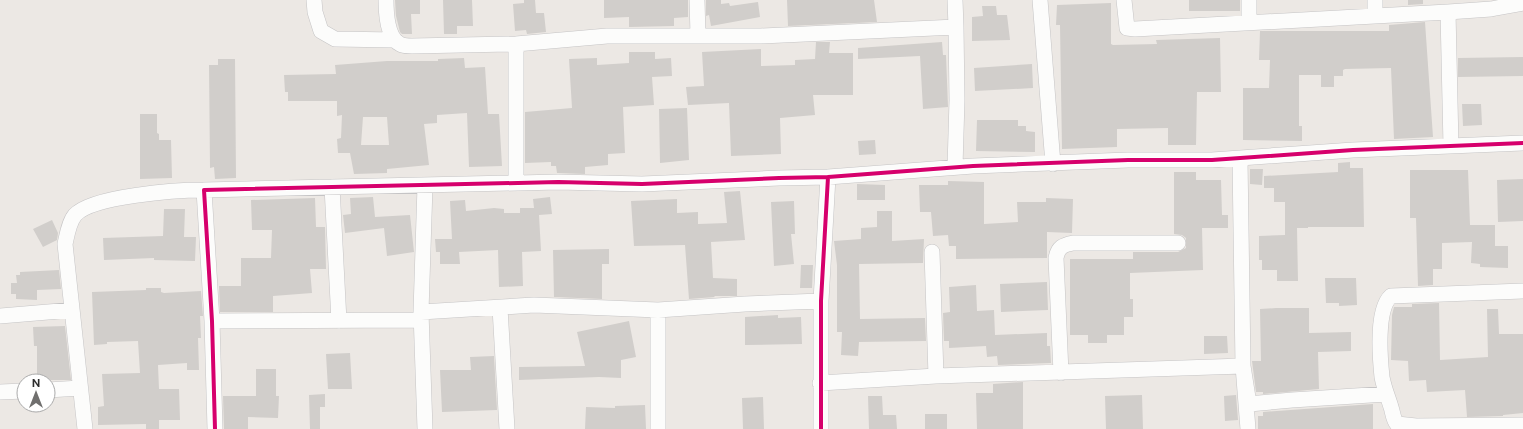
<svg xmlns="http://www.w3.org/2000/svg" width="1523" height="429" viewBox="0 0 1523 429" font-family="'Public Sans',sans-serif">
<style>
.building{fill:#d1cecb;fill-rule:evenodd}
.lines{fill:none;stroke-linecap:round;stroke-linejoin:round}
.street-casing{stroke:#c5c4c5;stroke-width:16}
.street{stroke:#fcfcfb;stroke-width:15}
.cycleway-casing{stroke:#fff;stroke-width:6}
.cycleway{stroke:#d6006c;stroke-width:4}
</style>
<rect width="100%" height="100%" fill="#ece8e4"/>
<path class="building" d="M395,0H420V14H411L412,34H402L400,32L396,16Z
M443,0H472L473,26H457V34H444Z
M524,0H535L536,13H544L546,32L527,34L526,30L515,31L513,4L524,3Z
M604,0H688V17L674,18V26L629,27V17L604,18Z
M706,0H721V4L729,3L730,6L758,2L760,17L711,26L709,15L706,16Z
M787,0H874L877,22L788,26Z
M1189,0H1240V11H1189Z
M1408,0H1423V4L1408,5Z
M1111,3V44L1113,45L1157,44L1156,40L1220,38L1221,92H1197L1196,145H1168V128L1117,129V147L1062,149L1060,25H1056L1057,5Z
M982,6H996L997,15H1007L1010,40L972,41V17L983,16Z
M1425,22L1433,137L1394,139L1391,68L1345,69L1343,70V76H1334V87H1321V75H1299V126H1302V141L1243,140V88H1269L1270,60H1259L1260,31H1389V25Z
M816,42H830L829,53H853V95H813L815,115L780,118L781,154L731,156L729,103L688,105L686,87L704,86L702,52L761,49V66L795,65V60L815,59Z
M942,42L943,55H946L948,107L923,109L920,56L858,59V48Z
M629,52H655V59L671,58L672,76L652,77L654,105L623,107L625,153L608,154V165L585,167V174L557,173L556,166H551V162L525,163V112L572,108L569,59L597,58V65L629,63Z
M1523,57V76L1458,77V58Z
M464,58L465,68L485,67L488,114H499L502,166L469,167L467,113L437,115V123L424,124L429,165L387,169V173L354,174L350,153H338L337,139L341,138L342,115L337,116V101H288V92H285L284,75L336,74L335,65L387,61H438V59ZM363,117H387L389,145H361Z
M218,59H235L236,178L215,179L214,167L210,168L209,65H218Z
M1032,64L1033,88L975,91L974,68Z
M1462,104H1481L1482,125L1463,126Z
M687,108L689,160L660,163L659,109Z
M140,114H157V133L159,134V140H171L172,178L140,179Z
M977,120H1018V126H1026V131L1035,132V152L976,151Z
M875,140L876,154L859,155L858,141Z
M1350,162V168H1363L1364,227H1308V228H1297L1298,281H1277V270H1262V260H1259V236L1285,235V202H1274V188H1264V176L1338,172V163Z
M1250,169H1263L1262,185L1250,184Z
M1410,170H1468L1470,225H1495V246H1508V268L1480,267V264L1471,263L1472,242L1442,243V269H1433V285L1418,286L1416,218H1410Z
M1174,172H1196V180H1221L1222,215H1228V228H1202L1203,270L1130,273V299H1133V317H1124V335H1107V343H1088V335H1070V259H1133V252H1178L1186,248V238L1182,235L1174,234Z
M1523,179V221L1498,222L1497,180Z
M948,181L984,182V224L1018,222L1017,202H1046V198L1073,199L1072,233L1047,232V258L956,259V246H949L948,235L933,236L931,212H920L919,185H948Z
M857,184L885,185V200H857Z
M740,191L745,240L711,242L713,278L737,279V296H714L715,297L689,299L685,245L634,246L631,201L677,199V213L698,212V224L727,223L724,192Z
M373,197L375,217L410,215L414,252L387,256L384,228L345,233L343,215L351,214L350,198Z
M550,197L552,214L539,215L541,251L522,252L523,286L499,287L498,250L459,252L460,264H440V252H436L435,239H452L450,201L465,200L466,211L494,208L504,209V213H520V208H534L533,199Z
M315,198L316,227H325L326,269H310L312,293L273,296V312H220L219,286H241V258H271L272,230H252L251,200Z
M794,201L795,234H791L794,264L774,266L771,202Z
M164,209H185L184,237H196L195,261L154,260V258L104,260L103,238L163,236Z
M877,211H892V241L924,239L923,263L859,264L860,319L925,318L926,341L859,342L858,356L841,355L842,332H837V265L834,241L861,239V228L877,227Z
M52,220L58,233L57,240L43,247L33,229Z
M609,249V264H602V299L554,297L553,250Z
M801,265H813L812,288H800Z
M59,270L61,289L37,290V300L16,299V294H11V283H17L16,275H20V272Z
M1325,278H1356L1357,305L1339,306V303H1326Z
M1047,282L1048,310L1001,312L1000,284Z
M976,285L977,311L994,310L995,335L1047,333V346H1050L1051,363L998,365L997,356L987,357L986,346L949,348V341H944L943,313L950,312L949,287Z
M146,288H161V292L164,293L201,291L203,316H200L201,338H198L199,370H187V363L158,365L159,389H179L180,420H159V429H146V424L98,425V407L104,406L102,374L140,373L138,341L107,342V344L94,345L92,292L146,290Z
M1439,303L1440,360L1488,357L1487,309H1498L1499,334H1523V413L1503,415V416L1467,417L1465,390L1427,392L1426,380L1409,381L1408,361L1391,360L1392,315L1394,307H1412V304Z
M1276,308H1309V333L1351,332V351L1318,352L1319,389L1263,394V392H1256L1252,361H1261L1260,309Z
M778,315V318L801,317L802,344L745,345V317Z
M629,321L636,357L621,360V378L599,377L519,380V367L585,366L577,332Z
M65,326L71,380H37V346H34L33,327Z
M1204,336H1227L1228,353L1204,354Z
M350,353L352,389H328L326,354Z
M494,356L497,410L442,412L440,370H471L470,357Z
M256,369H276V396H279L278,418L248,417V429H224L223,396H256Z
M1023,382V429H977L976,393H993V384Z
M325,394V407H320V429H310L309,395Z
M1142,395L1143,429H1106L1105,396Z
M1236,395L1238,420L1225,421L1224,396Z
M868,396H882L883,415H896L897,429H869Z
M763,397L764,429H743L742,398Z
M1373,404V429H1258V416H1263V412Z
M645,405L646,429H585L586,407L615,408V406Z
M925,414H947V429H925Z"/>
<g class="lines">
<defs>
<path id="street" d="M314,0L315,12L321,31L335,39L395,40
M386,0C386,12 387,38 400,44C403,46 409,46 412,46L516,44L607,36H761L956,27L957,100L955,167
M697,0L698,35
M955,0L956,27
M1040,0L1053,164
M1124,0L1127,28L1135,29L1448,12L1491,9L1523,3
M1249,0V22
M1375,0V16
M1448,12L1451,146
M516,44V183
M1240,159L1243,366L1248,429
M332,187L339,321
M932,252L936,376
M1523,291L1391,296C1376,309 1380,358 1382,377C1384,388 1388,397 1391,407C1393,413 1393,419 1397,424L1416,426L1523,425
M500,308L507,429
M421,312L534,305L658,310
M0,316L72,310
M212,321L421,320
M1061,373L1056,258C1058,247 1063,245 1073,243H1178
M820,383L936,376L1243,366L1249,404L1292,400L1386,394
M48,390L80,388
M0,392L24,391
M85,429L65,244C67,235 69,222 75,215C92,196 177,190 204,190
M215,429L212,321L204,190L558,182L642,184L779,178L828,177
M425,429L421,312L425,186
M658,429V310L745,304L821,301
M821,429V301L828,177L973,166L1128,160H1212L1353,150L1523,143"/>
</defs>
<use href="#street" class="street-casing"/>
<use href="#street" class="street"/>
<defs>
<path id="cycleway" d="M215,429L212,321L204,190L558,182L642,184L779,178L828,177
M821,429V301L828,177L973,166L1128,160H1212L1353,150L1523,143"/>
</defs>
<use href="#cycleway" class="cycleway-casing"/>
<use href="#cycleway" class="cycleway"/>
</g>
<g transform="translate(36 393)"><circle r="19" fill="#ffffff" stroke="#ababab"/>
<path d="M0-3L7 15L0 10L-7 15Z" fill="#706f6e"/>
<text y="-6" font-size="11" font-weight="bold" text-anchor="middle" fill="#2e2e2e">N</text>
</g>
</svg>
